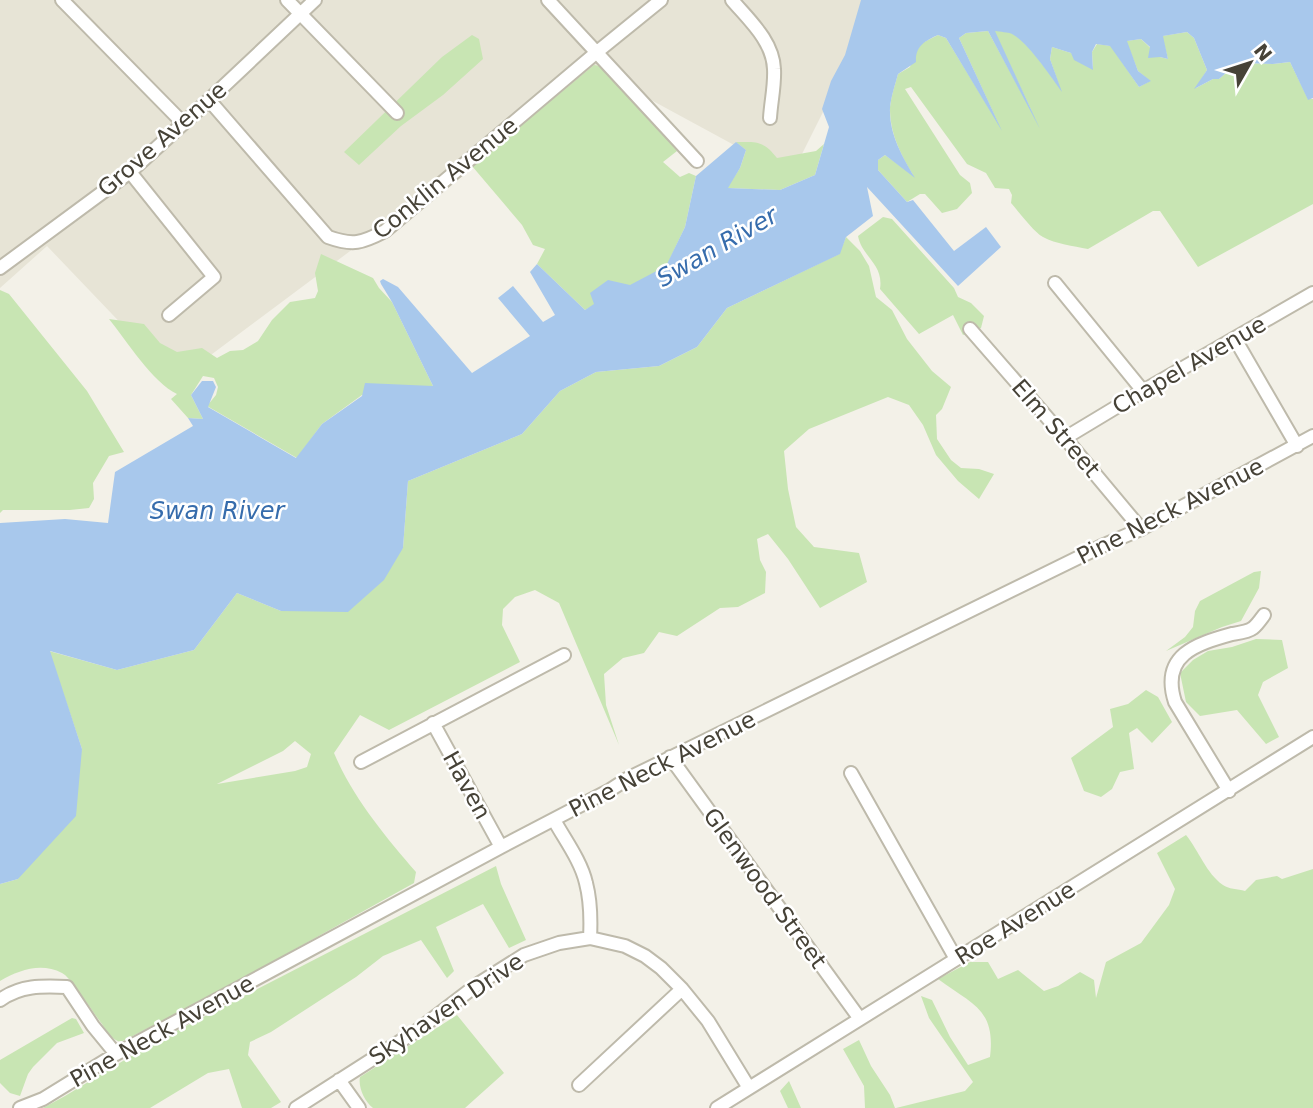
<svg xmlns="http://www.w3.org/2000/svg" width="1313" height="1108" viewBox="0 0 1313 1108" font-family="'DejaVu Sans',sans-serif">
<style>
.residential{fill:#e7e4d6}
.green{fill:#c8e5b3;fill-rule:evenodd}
.water{fill:#a8c8ec}
.lines{fill:none;stroke-linecap:round;stroke-linejoin:round}
.minor-casing{stroke:#bebaab;stroke-width:16}
.minor{stroke:#fff;stroke-width:12}
.labels{text-anchor:middle;stroke-width:5;stroke-linejoin:round;paint-order:stroke}
.street-label{font-size:23px;fill:#464237;stroke:#fff}
.water-label{font-size:24px;font-style:italic;fill:#366cac;stroke:#fff}
</style>
<rect width="100%" height="100%" fill="#f3f1e8"/>
<path class="residential" d="M0,0H879L791,176L594,69L176,381L47,246L0,288Z"/>
<path class="green" d="M988,31L1032,112L994,31C999,31 1007,31 1011,33C1026,39 1050,75 1060,88L1050,59L1052,47L1071,53L1093,69L1092,52L1097,44L1111,46L1139,87L1150,81L1138,71L1126,41L1141,39L1160,57L1168,59L1162,36L1187,32L1194,38L1207,70L1196,88L1213,79H1219L1226,73L1244,63L1273,64L1290,62L1308,99H1313V204L1198,267L1160,211H1153L1088,249C1073,246 1056,244 1043,237C1033,231 1019,212 1011,203L1012,195L1009,189L995,188L986,173L967,164L911,87L905,89L960,175L970,183L972,193L957,209L942,213L925,194H920L907,202L878,170V160L885,155L913,175C901,155 889,132 890,107C891,96 895,85 898,74L910,67L915,53L922,43L938,35L946,38L998,123L959,38L966,33Z
M472,35L479,39L483,59L443,95L401,126L359,165L344,152L442,57Z
M594,65L605,67L677,151L663,162L680,177L689,173L696,176L685,227L666,267L585,310L537,264L545,249L533,245L522,225L472,166Z
M736,142C756,142 763,140 777,158L816,151L824,144L815,175L780,190L727,188L740,168L746,150Z
M883,217L892,219L954,288L958,297L971,303L984,316L981,328L963,335L953,315L919,334L880,289C884,264 862,257 858,236Z
M846,237L860,251L869,266L876,297L892,310L907,339L932,371L951,387L942,409L936,415L937,439L951,460L961,468L979,469L994,474L979,499L958,481L936,455L923,425L909,405L888,397L809,429L784,451L788,489L796,527L814,547L859,553L867,582L820,608L788,559L768,534L757,539L760,560L766,572L765,593L738,607L720,608L677,636L659,632L644,653L623,658L604,674L606,705L619,745L559,603L535,590L515,597L503,609L502,625L520,662L389,730L360,715L334,753C353,798 385,836 416,872L414,883L218,992L121,1042C112,1040 107,1032 102,1024C94,1014 71,977 62,973C41,962 19,970 0,981V884L18,879L82,749L49,651L117,670L194,650L237,593L281,611L403,548L408,481L522,434L560,391L596,372L659,366L697,347L727,308L839,254ZM295,741L311,754L307,767L295,771L217,784L283,751Z
M321,254L373,278L379,288L392,302L433,386L362,395L322,424L297,458L207,406L216,395L218,387L214,378L203,376L191,395L203,419L188,418L171,399L177,394C153,383 126,340 109,319L144,324L160,343L177,352L202,348L217,358L230,351L243,350L258,341L272,320L290,302L315,298L318,291L315,273Z
M0,290L9,294L87,391L124,452L109,456L93,483L94,499L89,508L70,510H3L0,513Z
M1261,571L1259,588L1241,621L1222,627L1166,651L1185,637L1193,627L1195,611L1200,601L1254,572Z
M1256,639L1282,640L1288,668L1263,682L1258,695L1279,737L1266,744L1237,710L1200,716L1186,702L1180,673L1193,660L1208,651L1232,647Z
M1146,690L1158,697L1172,722L1152,743L1137,728L1129,733L1134,769L1120,772L1112,789L1101,797L1084,791L1071,758L1113,727L1110,709L1128,704Z
M1186,835C1199,851 1206,873 1223,885C1228,889 1238,889 1245,891L1256,880L1277,876L1282,879L1313,869V1108H896L965,1091L973,1082L929,1018L921,996L932,1000L950,1037L968,1065L990,1057C996,1008 971,1004 938,979L970,962H988L998,979L1018,970L1044,991L1058,986L1080,972L1094,980L1096,998L1106,962L1141,943L1169,905L1175,889L1157,853Z
M496,866L501,884L526,940L509,948L483,904L436,927L454,971L447,978L421,940L383,956L356,977L271,1032L250,1042L248,1055L281,1102L271,1108H242L229,1069L208,1073L150,1108H43L65,1096L151,1044Z
M457,1015L504,1073L465,1108H373C364,1101 358,1087 360,1077Z
M72,1018L76,1019L84,1033L57,1043L33,1067L28,1074L20,1096L10,1093L0,1083V1060Z
M859,1040L871,1066L890,1095L895,1108H865L864,1086L843,1049Z
M789,1081L801,1108H788L780,1091Z"/>
<path class="water" d="M861,0H1313V98L1308,100L1290,62L1273,64L1244,63L1226,73L1219,79H1213L1194,89L1207,70L1194,38L1187,32L1163,36L1168,59L1160,57L1148,58L1150,47L1141,39L1127,41L1138,71L1151,81L1139,87L1110,46L1096,44L1092,52L1093,70L1074,60L1071,53L1052,47L1050,59L1062,92C1052,78 1027,41 1012,34C1008,32 1000,32 995,31L1040,129L988,31L966,33L959,38L1002,131L946,38L938,35C925,41 915,46 916,62L898,74C895,85 891,97 890,108C889,134 902,156 915,178L885,155L878,160V170L907,202L913,200L954,251L986,227L1001,247L958,286L867,187L873,216L846,237L840,254L727,308L697,347L659,366L596,372L560,391L522,434L408,481L403,548L384,580L348,612L281,611L237,593L194,650L117,670L50,651L82,749L76,816L18,879L0,884V523L65,519L108,523L115,472L193,426L188,418L203,419L191,395L202,381H213L216,387L208,407L296,458L322,424L362,396L365,383L433,386L392,302L381,284L380,281L383,279L398,287L472,373L530,336L498,298L513,286L543,322L555,315L530,272L537,264L585,310L594,304L590,293L608,280L630,285L666,266L685,227L696,176L736,142L746,150L740,168L728,188L780,190L815,175L829,127L822,109L831,81L845,55Z"/>
<g class="lines">
<defs>
<path id="minor" d="M62,0L183,123
M287,0L397,113
M548,0L697,161
M732,0C749,20 773,41 774,69C775,85 771,101 770,118
M209,100L328,237C353,246 362,243 385,231L597,52L661,0
M130,172L214,277L169,315
M0,268L130,172L209,100L315,0
M1055,283L1143,391
M970,329L1065,438L1141,529
M1235,339L1297,446
M1065,438L1143,391L1313,293
M433,723L501,847
M670,757L860,1019
M361,762L564,655
M851,773L956,959
M1229,791L1175,702C1160,655 1196,644 1232,634C1238,633 1248,632 1253,628C1257,625 1261,619 1264,615
M554,820C565,840 581,861 586,883C591,902 591,919 590,938
M0,1000C21,985 42,986 67,987L93,1026L116,1054
M339,1080L359,1108
M579,1085L682,989
M20,1108L43,1099L116,1054L501,847L610,790L627,779L1104,545L1141,529L1313,436
M296,1108L418,1030L478,984L524,955L559,943L590,938L625,946L645,956L661,968L682,989L708,1021L749,1088
M717,1108L1313,737"/>
</defs>
<use href="#minor" class="minor-casing"/>
<use href="#minor" class="minor"/>
</g>
<g class="labels">
<g class="street-label">
<text transform="translate(162 139) rotate(-41)" y="8">Grove Avenue</text>
<text transform="translate(445 178) rotate(-39)" y="8">Conklin Avenue</text>
<text transform="translate(1189 365) rotate(-30)" y="8">Chapel Avenue</text>
<text transform="translate(1056 428) rotate(49)" y="8">Elm Street</text>
<text transform="translate(1170 511) rotate(-27)" y="8">Pine Neck Avenue</text>
<text transform="translate(662 764) rotate(-27)" y="8">Pine Neck Avenue</text>
<text transform="translate(467 785) rotate(61)" y="8">Haven</text>
<text transform="translate(765 888) rotate(54)" y="8">Glenwood Street</text>
<text transform="translate(1015 923) rotate(-32)" y="8">Roe Avenue</text>
<text transform="translate(446 1009) rotate(-34)" y="8">Skyhaven Drive</text>
<text transform="translate(162 1031) rotate(-29)" y="8">Pine Neck Avenue</text>
</g>
<g class="water-label">
<text transform="translate(717 247) rotate(-30)" y="8">Swan River</text>
<text x="217" y="519">Swan River</text>
</g>
</g>
<g transform="translate(1250 63) rotate(51)" stroke="#ffffff" stroke-width="5" paint-order="stroke">
<path d="M0-5L12 26L0 18L-12 26Z" fill="#464237"/>
<text y="-10" font-size="19" font-weight="bold" text-anchor="middle" fill="#464237">N</text>
</g>
</svg>
